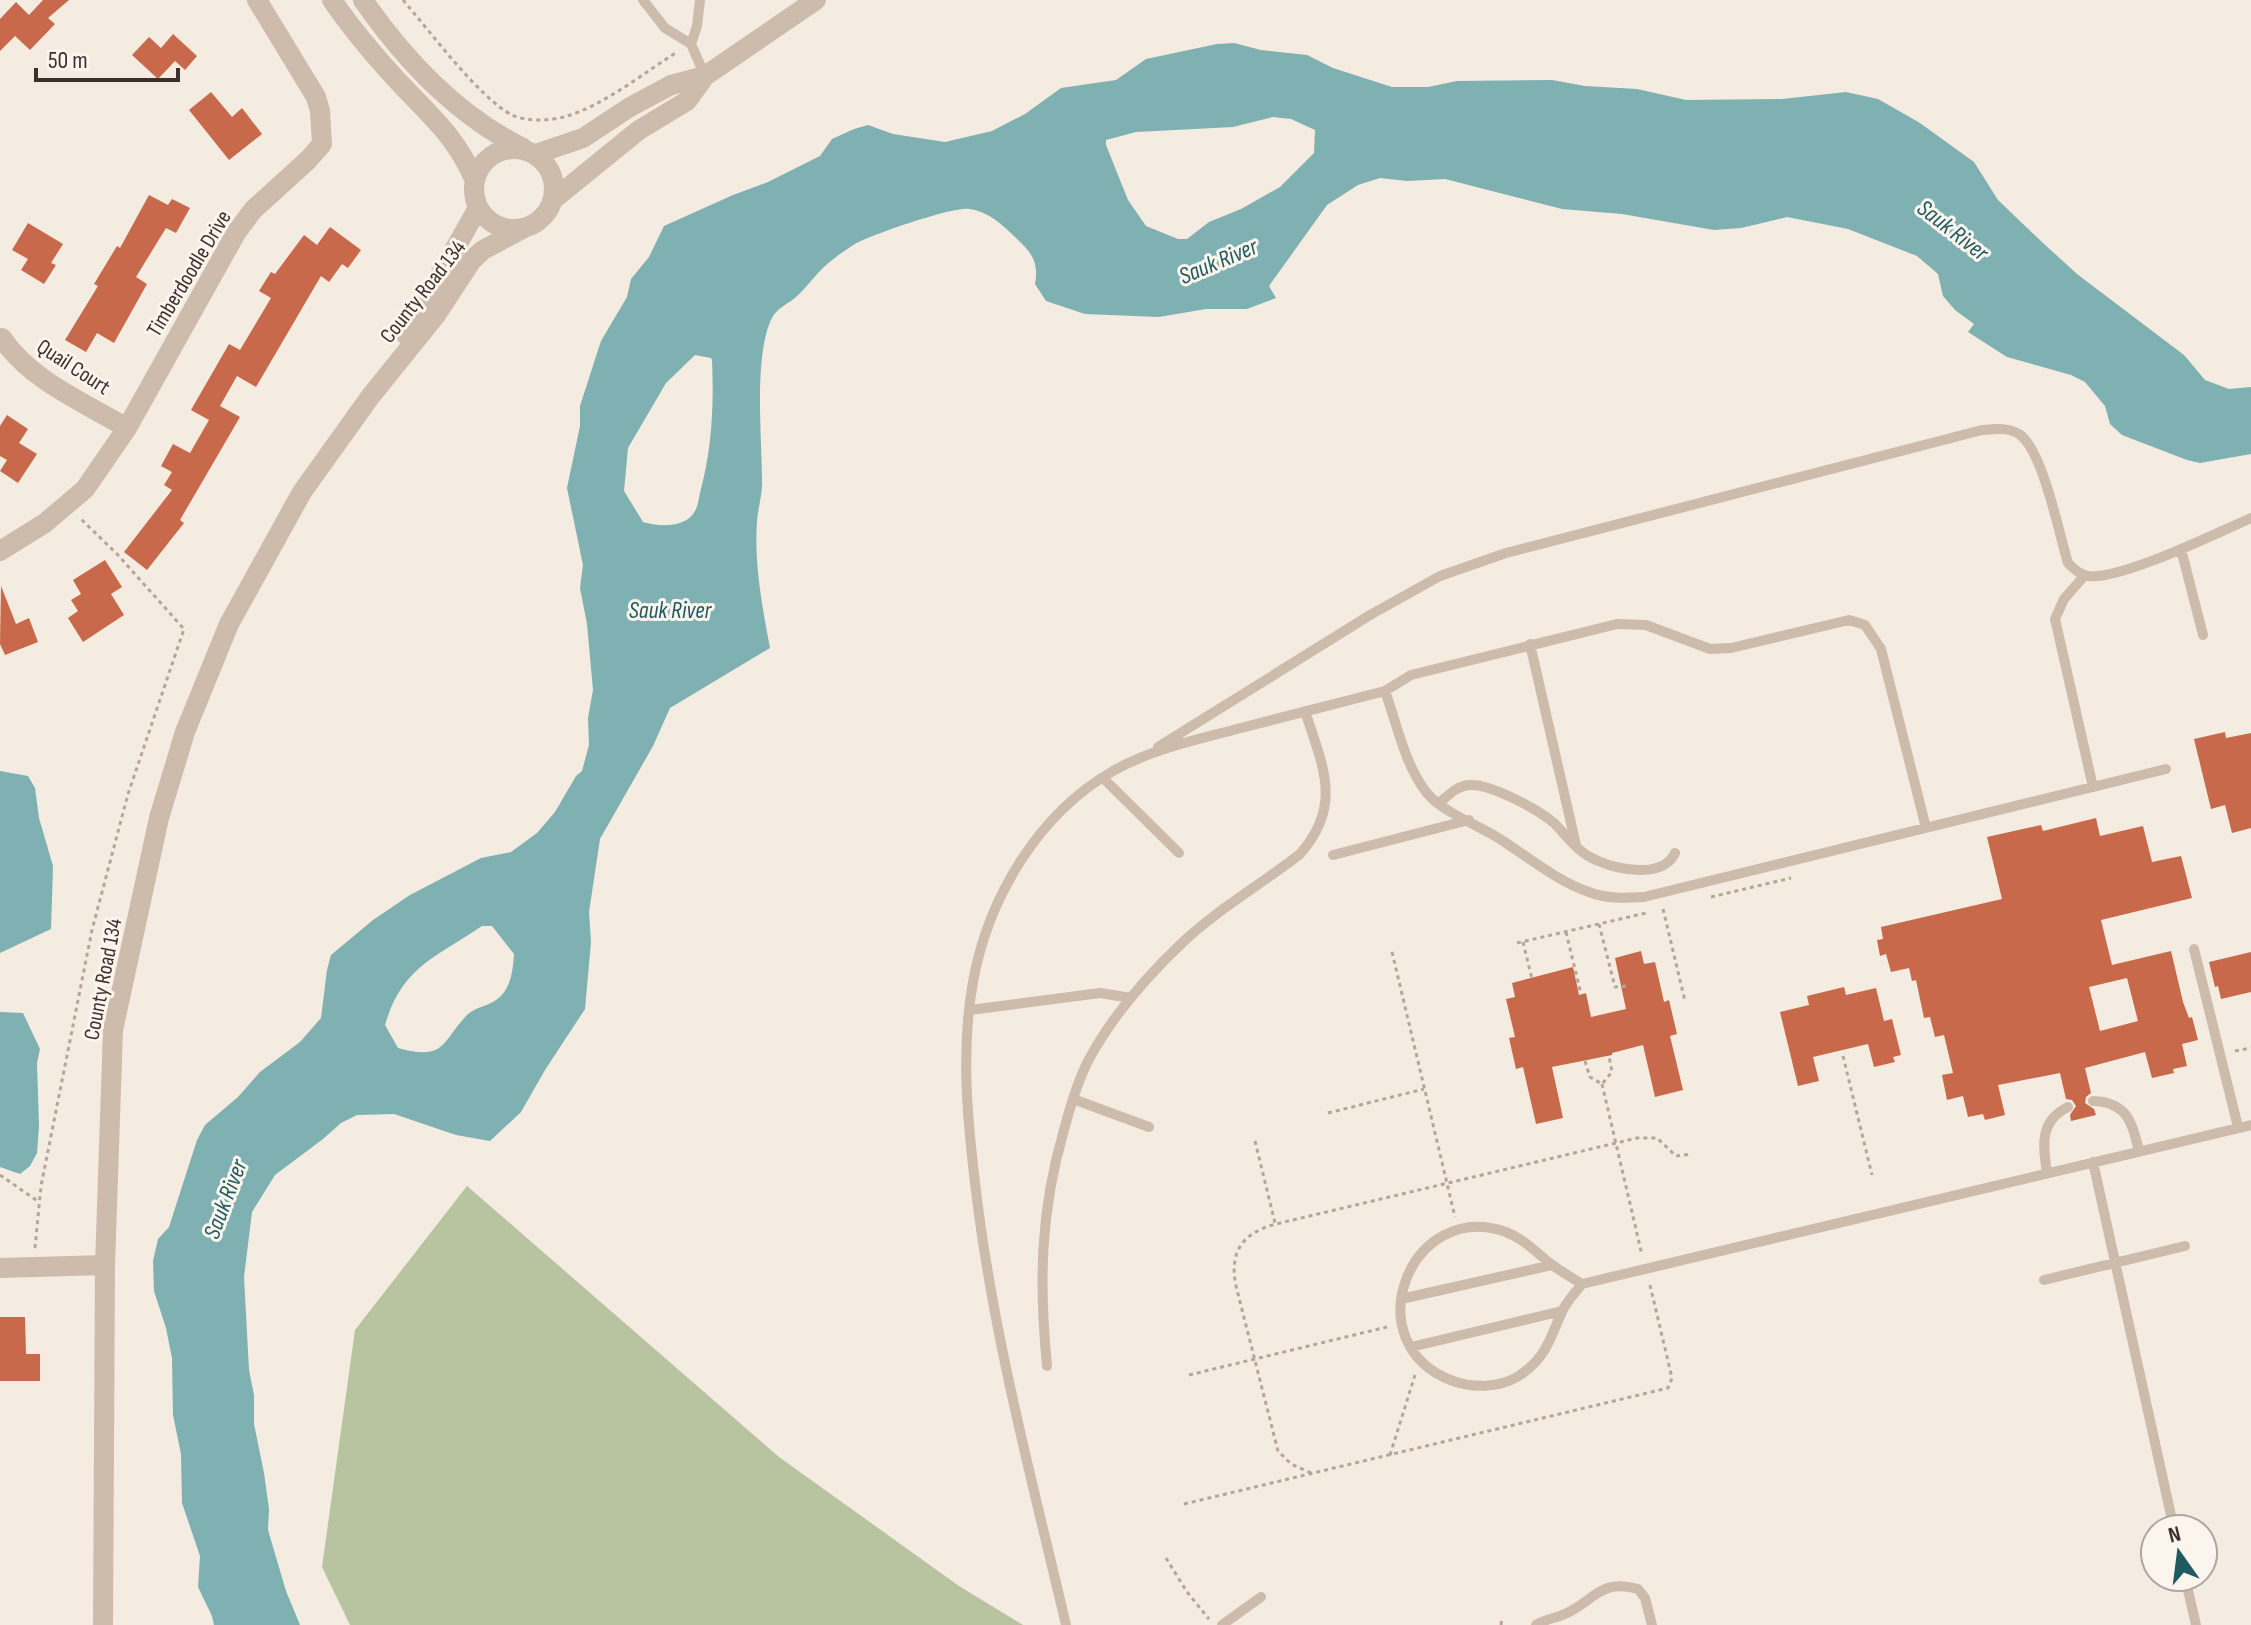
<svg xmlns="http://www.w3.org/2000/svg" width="2251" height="1625" viewBox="0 0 2251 1625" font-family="'Sofia Sans Condensed',sans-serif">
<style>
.green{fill:#b8c4a0}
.water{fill:#7fb0b2;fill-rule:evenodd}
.building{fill:#c8694b;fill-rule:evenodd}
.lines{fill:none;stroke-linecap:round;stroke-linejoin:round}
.path{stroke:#b9a596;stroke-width:3;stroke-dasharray:4 4;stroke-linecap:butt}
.service{stroke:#cdbbac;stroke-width:10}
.minor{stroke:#cdbbac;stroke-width:20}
.tertiary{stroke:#cdbbac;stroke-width:20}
.labels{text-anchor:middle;stroke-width:6;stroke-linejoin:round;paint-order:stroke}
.street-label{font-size:22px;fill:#3b302b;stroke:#fbf5ee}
.water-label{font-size:24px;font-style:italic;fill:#1f5a5e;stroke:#fbf5ee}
</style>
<rect width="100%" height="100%" fill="#f4ebe1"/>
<path class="green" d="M467,1186L779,1457L959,1586L1023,1625H350L322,1567L355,1330Z"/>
<path class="water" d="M1234,43L1261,50L1307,55L1333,68L1392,87H1428L1457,81L1552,80L1585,86L1637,89L1686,100L1782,99L1846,92L1878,99L1920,123L1974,162L1998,200L2043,243L2077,274L2184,355L2205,380L2229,389L2251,387V454L2200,463L2187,460L2122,435L2110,424L2105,406L2085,382L2071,375L2007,357L1968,332L1974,324L1955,310L1943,296L1938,274L1917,256L1848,229L1787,217L1741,228L1714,230L1622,214L1562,209L1445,179L1407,181L1380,178L1358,185L1327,205L1269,286L1276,298L1247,309H1206L1159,317L1085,314L1046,301L1035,284C1039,262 1032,253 1016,238C1003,225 989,212 970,209C953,206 871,235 855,244C845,250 834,258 825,266C815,275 807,287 796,297C789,303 778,308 773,316C753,352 762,437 762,479C763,493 758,507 757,521C754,563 762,606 770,648L670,708L653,746L600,839L589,912L591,942L585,1009L545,1070L521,1112L490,1141L456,1135L394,1114L357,1115L341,1123L323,1139L275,1175L252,1212L244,1277L249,1370L254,1395V1424L264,1473L269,1509L268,1530L286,1591L300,1625H214L212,1616L198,1587L200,1556L182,1503L181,1454L173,1415L172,1358L166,1328L154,1291L153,1261L158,1239L169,1227L197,1140L205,1125L238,1097L260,1072L300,1042L321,1018L327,970L331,955L373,920L410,895L481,858L511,852L537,833L555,812L576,776L582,771L589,745L588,718L593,690L587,624L580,588L583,565L567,488L580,426V406L601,341L627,297L631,279L649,257L664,226L733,195L768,182L820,156L832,139L854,129L868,125L893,134L945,142L975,135L992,131L1025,114L1061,88L1116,80L1146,59L1217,44ZM1273,117L1291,119L1315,130L1314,153L1280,187L1241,209L1209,222L1187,239H1178L1146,226L1128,200L1106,145V140L1136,132L1233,127ZM695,355L711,358L712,360C714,406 712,449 700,493C699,498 698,506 695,511C686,528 659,527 643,522L624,491L628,448L666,383ZM482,926H492L514,954C513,970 511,990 496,1000C488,1006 476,1007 468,1014C440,1043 446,1061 398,1048L385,1025C402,966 437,957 482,926Z
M0,771L28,776L35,788L39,818L53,866L51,929L0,953Z
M0,1012L23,1013L40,1049L37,1063L39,1126L37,1153L30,1166L20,1174L0,1167Z"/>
<path class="building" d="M43,0H69L48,18L55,24L30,50L15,36L0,51V19L16,2L29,15Z
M173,34L197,56L185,70L175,61L158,79L132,55L149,37L161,48Z
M211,92L232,117L242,108L262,134L229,160L189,110Z
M149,195L168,205L172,199L190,208L176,233L166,228L136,277L147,284L114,343L97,333L86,352L65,340L98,286L94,284L117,246L120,248Z
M28,223L63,244L51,263L56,265L44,284L21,270L28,259L12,250Z
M330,227L361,250L348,268L342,264L329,282L321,276L256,387L237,376L220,406L240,417L180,520L184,523L147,570L124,552L172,490L164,485L172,472L161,466L173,444L190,453L209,420L191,410L229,344L240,350L271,298L259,291L271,272L275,274L304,235L317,245Z
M7,415L28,429L19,443L37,454L18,483L0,471L7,460L0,456V426Z
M105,560L122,587L111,594L124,615L83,642L68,618L78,611L71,600L81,594L73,580Z
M1,586L16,624L29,618L38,642L5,655L0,644Z
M2225,732L2226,738L2251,733V828L2232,833L2225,805L2211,809L2194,739Z
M2096,818L2100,836L2143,826L2152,862L2181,856L2192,898L2101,920L2112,965L2171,951L2183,1002L2189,1018L2192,1017L2198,1040L2182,1044L2187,1066L2173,1069L2174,1073L2152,1078L2145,1052L2085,1068L2091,1093L2086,1097L2085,1103L2094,1109L2096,1115L2071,1121L2070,1115L2076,1106L2072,1100L2066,1099L2060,1073L1998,1085L2005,1115L1985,1120L1983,1114L1968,1117L1963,1096L1947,1100L1942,1075L1953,1073L1944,1035L1935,1037L1930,1017L1924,1018L1916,980L1912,981L1909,968L1891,972L1886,954L1880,956L1877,940L1883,939L1881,927L2002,899L1987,837L2041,825L2043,831ZM2127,978L2138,1021L2100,1031L2089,987Z
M1641,951L1644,964L1655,962L1664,1002L1669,1000L1677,1034L1670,1036L1683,1090L1655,1097L1643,1045L1612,1053V1055L1552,1067L1563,1118L1536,1124L1523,1067L1516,1069L1509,1038L1515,1037L1506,999L1515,997L1512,983L1573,967L1579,995L1586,993L1591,1017L1626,1009L1615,958Z
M2251,952V992L2221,999L2218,986L2215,987L2209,962Z
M1844,987L1846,995L1876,988L1884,1021L1892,1019L1901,1055L1893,1057L1895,1062L1874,1067L1868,1044L1813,1057L1819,1081L1798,1086L1780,1012L1809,1005L1807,996Z
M0,1317H25L26,1354H40V1381H0Z"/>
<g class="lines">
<path class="path" d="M403,0C429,30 479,98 512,115C527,122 551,121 567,116C604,105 644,73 677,52
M1711,897L1791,878
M1663,909L1685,1001
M1599,924L1615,987L1627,986
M1566,932L1581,994
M1523,942L1532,979
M1517,943L1646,913
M1392,952L1455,1217
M2235,1051L2251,1048
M1843,1056L1872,1175
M1585,1061L1590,1077L1602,1084L1612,1072L1609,1056
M1602,1084L1642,1255
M1328,1113L1424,1089
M1255,1141L1275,1223
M0,1175L39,1202
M35,1248L41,1186L92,930L128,794L184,629L117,554L81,519
M1189,1375L1387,1327
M1390,1455L1415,1375
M1311,1473L1291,1464L1278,1451L1236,1286C1229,1252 1242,1233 1276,1224L1637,1138H1657L1676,1156L1691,1154
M1184,1504L1668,1388L1672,1378L1649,1281
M1166,1558L1187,1592L1209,1619
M1501,1625L1502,1618"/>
<path class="service" d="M643,0L665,28L691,44L705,76
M691,44L697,26L700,0
M2181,549L2203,635
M2085,575L2064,599L2055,619L2093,787
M1530,644L1576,845
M1385,691C1397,724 1405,766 1427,793C1442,812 1478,825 1500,839C1528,857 1557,881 1589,892C1607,899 1625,898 1644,897L2166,769
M1158,747L1370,615L1440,576L1506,553L1982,430C1995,429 2007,427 2019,434C2043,450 2059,534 2068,563C2074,569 2079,574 2088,576C2119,581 2219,532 2251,518
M1103,778L1179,853
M1438,804C1448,796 1456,786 1469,785C1490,783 1539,810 1554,823C1567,836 1578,853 1596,860C1618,870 1663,879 1675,853
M1333,855L1469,820
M2194,949L2238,1127
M970,1010L1100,993L1131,998
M1073,1099L1149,1127
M2093,1101C2127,1102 2132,1122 2139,1151
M2093,1162L2174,1529
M2047,1173C2043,1146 2039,1121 2068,1107
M2044,1280L2185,1246
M1582,1284C1571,1277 1560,1271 1551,1264C1537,1253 1524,1239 1506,1232C1410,1198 1353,1344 1453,1381C1473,1388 1498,1388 1517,1377C1545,1360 1549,1341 1561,1314C1565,1303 1575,1293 1582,1284L2251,1125
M1401,1299L1552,1265
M1411,1347L1562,1311
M1047,1366C1039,1283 1040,1212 1064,1130C1070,1107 1077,1083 1088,1061C1112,1016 1146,977 1183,942C1218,909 1262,884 1300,854C1343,805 1323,767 1305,711
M2185,1577L2196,1625
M1066,1625C1033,1484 995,1343 977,1199C968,1127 960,1053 973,982C988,898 1038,814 1113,771C1150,750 1192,741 1233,730C1284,717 1335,704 1385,691L1411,675L1617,624L1646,625L1710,649L1731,648L1849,620L1865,625L1881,649L1926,828
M1222,1625L1261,1597
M1536,1625C1545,1619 1557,1618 1567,1613C1596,1599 1600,1579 1638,1589L1645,1598L1652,1625"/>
<path class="minor" d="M2,338C30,380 83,402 127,428
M0,551L45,523L85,489L127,428L236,233L253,210L308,160L322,144L320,111L316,97L257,0
M0,1268L105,1265"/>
<path class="tertiary" d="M332,0C351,28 372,53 395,78C428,114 455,134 475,181
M363,0C404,59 458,116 523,148
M474 189a40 40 0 1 1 80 0a40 40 0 1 1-80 0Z
M536,154L583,138L630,107L671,85L705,76L816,0
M554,199L639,130L687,101L705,76
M406,335L478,208
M103,1625L105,1265L113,1030L159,818L185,732L229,624L302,492L370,397L436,315L472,260L483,250L524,228"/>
</g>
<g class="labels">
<g class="street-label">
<text transform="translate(188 273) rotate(-59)" y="8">Timberdoodle Drive</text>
<text transform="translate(422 291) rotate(-52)" y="8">County Road 134</text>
<text transform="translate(74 366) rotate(33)" y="8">Quail Court</text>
<text transform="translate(102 979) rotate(-79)" y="8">County Road 134</text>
</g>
<g class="water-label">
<text transform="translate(1953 230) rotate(38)" y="8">Sauk River</text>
<text transform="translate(1218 261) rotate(-23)" y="8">Sauk River</text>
<text x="670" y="618">Sauk River</text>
<text transform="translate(225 1199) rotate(-69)" y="8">Sauk River</text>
</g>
</g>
<g transform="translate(2179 1553) rotate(346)"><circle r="38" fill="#fbf5ee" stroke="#aea6a0" stroke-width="2"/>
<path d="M0-6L14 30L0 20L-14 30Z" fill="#1f5a5e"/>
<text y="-12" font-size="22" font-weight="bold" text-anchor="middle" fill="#3b302b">N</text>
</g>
<path d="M36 68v12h142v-12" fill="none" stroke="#3b302b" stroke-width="4"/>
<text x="48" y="68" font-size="24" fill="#3b302b" stroke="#fbf5ee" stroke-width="6" paint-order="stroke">50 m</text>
</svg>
